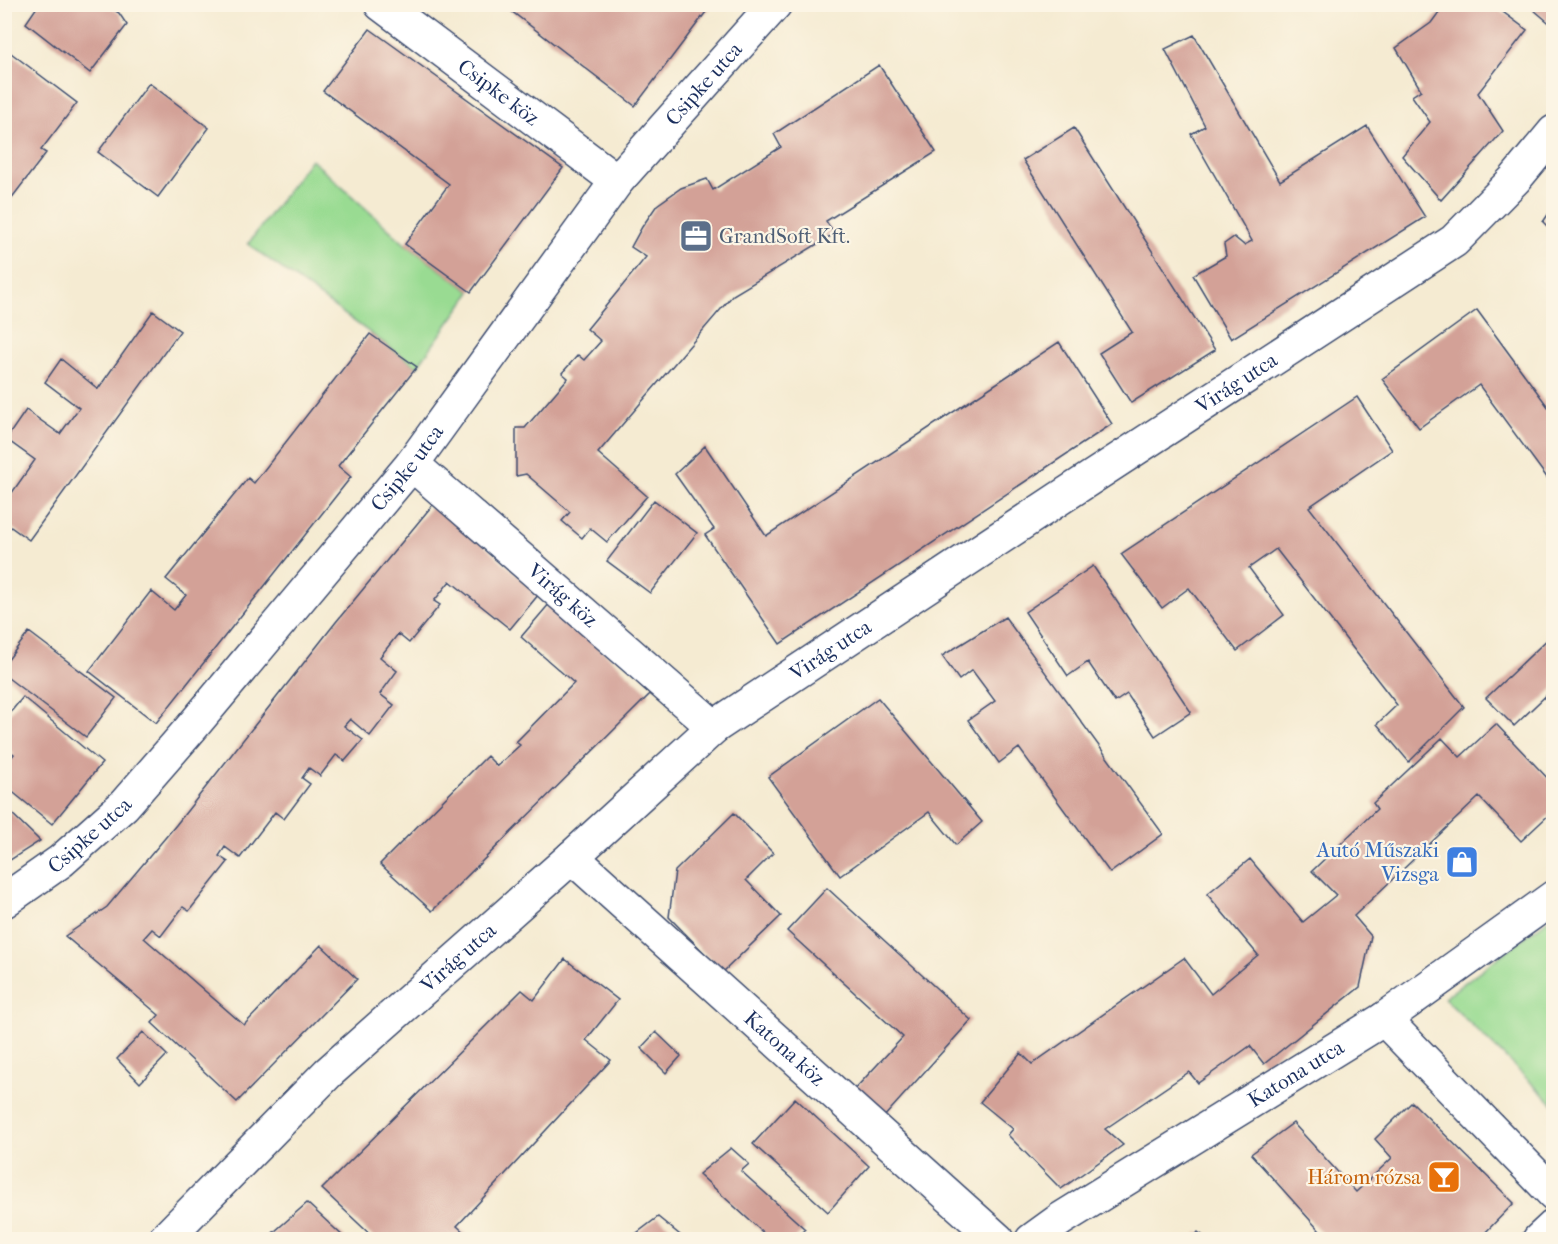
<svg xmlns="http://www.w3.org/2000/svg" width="1558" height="1244" viewBox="0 0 1558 1244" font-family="'IM FELL French Canon',serif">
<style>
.green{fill:#99db92;stroke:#5a8578;stroke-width:1.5}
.building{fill:#d3a197}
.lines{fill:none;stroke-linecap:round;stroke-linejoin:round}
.street-casing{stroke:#3c4b6f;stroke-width:36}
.secondary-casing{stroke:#3c4b6f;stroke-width:36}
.street{stroke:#fff;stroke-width:33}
.secondary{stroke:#fff;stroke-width:33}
.labels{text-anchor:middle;stroke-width:4.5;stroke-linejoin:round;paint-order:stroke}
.street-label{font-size:21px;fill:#1b2f5e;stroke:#fcf5e5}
.service-label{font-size:21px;fill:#4e5e75;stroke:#fcf5e5;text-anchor:start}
.shop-label{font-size:21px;fill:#366cbe;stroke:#fcf5e5;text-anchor:end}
.food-label{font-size:21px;fill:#c56008;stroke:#fcf5e5;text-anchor:end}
</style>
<rect width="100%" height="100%" fill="#fcf5e5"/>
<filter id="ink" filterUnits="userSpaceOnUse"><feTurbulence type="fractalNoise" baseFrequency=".0167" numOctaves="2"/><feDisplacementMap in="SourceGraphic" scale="12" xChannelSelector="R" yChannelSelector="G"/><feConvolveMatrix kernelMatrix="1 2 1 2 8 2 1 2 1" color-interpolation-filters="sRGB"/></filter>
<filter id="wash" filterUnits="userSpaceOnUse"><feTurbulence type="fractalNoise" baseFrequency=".008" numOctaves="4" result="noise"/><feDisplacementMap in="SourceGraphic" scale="24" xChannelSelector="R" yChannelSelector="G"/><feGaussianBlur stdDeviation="1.35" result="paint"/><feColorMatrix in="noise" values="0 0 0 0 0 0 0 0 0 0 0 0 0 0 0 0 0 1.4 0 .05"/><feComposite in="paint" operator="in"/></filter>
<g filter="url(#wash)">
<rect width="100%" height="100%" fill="#f5ebd2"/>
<path class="green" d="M311,159L405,244L471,292L417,367L248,244Z
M1553,916V1104L1444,998Z"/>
<g id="blocks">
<path class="building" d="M39,4H105L119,13L127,25L90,73L26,23Z
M502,4H712L635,106Z
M1445,4H1492L1527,30L1478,93L1503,131L1441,200L1402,156L1430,122L1412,96L1421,90L1396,48L1431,23Z
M1527,4H1554V27Z
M370,29L563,168L471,292L405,244L449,184L323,91Z
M1194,35L1280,181L1367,126L1425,217L1231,339L1193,275L1226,256L1224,244L1234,237L1244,245L1252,241L1191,134L1205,126L1165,49Z
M7,50L77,103L41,150L46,153L4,208V53Z
M879,65L936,152L826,221L834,234L733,295L598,453L647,496L607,542L590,528L582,538L562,521L570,512L526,474L516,476V428H525L568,378L562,373L578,355L584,360L601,341L587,329L646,257L631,247L642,227L657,205L681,188L707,179L713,190L781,147L774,134Z
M149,83L209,128L158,197L98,152Z
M1074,128L1215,350L1131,403L1099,353L1132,332L1023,160Z
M1554,206V233L1543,222Z
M1477,310L1554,415V482L1551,483L1479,385L1419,428L1382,379Z
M153,311L180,331L29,540L4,522V504L35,460L6,439L26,410L60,434L79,408L45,382L61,359L98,389Z
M370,334L417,367L338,466L351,477L156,723L89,671L151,591L174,610L186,595L166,579L248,478L254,483Z
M1059,342L1112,424L780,644L705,535L714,529L675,474L705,446L766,536Z
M1357,397L1392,450L1309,507L1464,707L1409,762L1377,724L1397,705L1276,549L1249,568L1284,615L1237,651L1189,588L1162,608L1121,554Z
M654,500L697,533L650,593L607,561Z
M435,502L539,594L510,629L450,581L434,601L440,605L409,643L398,634L380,657L397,671L380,694L394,705L370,736L350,719L344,726L363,740L345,761L336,755L320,776L309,768L302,778L310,784L284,819L275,812L240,858L225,847L219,856L228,862L189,911L183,907L161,936L152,929L144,938L244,1025L321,945L357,979L237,1102L152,1023L159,1015L65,936L107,907L176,825L336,622Z
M1093,566L1191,712L1155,736L1127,694L1115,702L1088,662L1068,676L1025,612Z
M550,603L650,694L432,911L380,864L487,756L497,766L520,745L516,742L574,683L521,637Z
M1005,617L1163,834L1110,873L1019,748L999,763L968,720L995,701L972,670L959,680L942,656Z
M29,632L116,698L86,737L4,675V665Z
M1554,633V688L1514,726L1486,698Z
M23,697L102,763L52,824L4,785V766L14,754L4,746V720Z
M878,698L982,822L956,845L929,812L840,876L768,777Z
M1496,724L1554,785V810L1521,841L1479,797L1354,916L1371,936L1360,987L1264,1064L1250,1046L1198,1083L1189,1072L1105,1129L1123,1145L1061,1189L1008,1135L1013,1129L980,1102L1021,1053L1032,1064L1184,958L1211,994L1258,955L1207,894L1250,859L1303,922L1336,895L1312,871L1377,809L1373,803L1442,738L1460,757Z
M4,806L40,841L4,864Z
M734,813L773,853L746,880L781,916L723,972L669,917L675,871Z
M827,888L971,1020L883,1118L853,1091L903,1037L787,931Z
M565,959L618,1000L586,1040L611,1060L457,1226L468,1236L465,1239H375L322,1189L522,990L534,1000Z
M143,1032L167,1055L140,1083L117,1059Z
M656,1032L681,1056L666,1073L641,1048Z
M795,1098L869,1166L828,1212L753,1144Z
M1412,1102L1514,1203L1479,1239H1327L1251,1154L1293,1123L1356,1192L1392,1158L1375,1139Z
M731,1148L749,1164L741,1171L805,1229L794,1239H770L699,1174Z
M307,1203L346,1239H266Z
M658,1217L685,1239H629Z
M1198,1232L1208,1239H1193Z"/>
</g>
</g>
<g filter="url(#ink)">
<use href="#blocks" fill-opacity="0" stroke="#3c4b6f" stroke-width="1.5"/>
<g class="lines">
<defs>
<g id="street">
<path id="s1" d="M381,4L617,181"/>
<path id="s2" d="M412,464L714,727"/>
<path id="s3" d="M572,857L998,1240"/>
<path id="s4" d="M4,901L61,861L124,805L192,727L412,464L617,181L775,4"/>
<path d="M1384,1019L1554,1194"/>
<path id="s5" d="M164,1240L328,1073L572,857L714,727L1060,498L1454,241L1515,179L1554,132"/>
<path id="s6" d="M1032,1240L1061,1219L1384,1019L1554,897"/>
</g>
<path id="secondary" d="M1539,1240L1554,1226"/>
</defs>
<use href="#street" class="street-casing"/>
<use href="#secondary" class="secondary-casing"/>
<use href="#street" class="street"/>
<use href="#secondary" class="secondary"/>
</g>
</g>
<defs>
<symbol id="office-square" viewBox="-11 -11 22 22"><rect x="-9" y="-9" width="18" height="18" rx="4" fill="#5c6f8a" stroke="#fcf5e5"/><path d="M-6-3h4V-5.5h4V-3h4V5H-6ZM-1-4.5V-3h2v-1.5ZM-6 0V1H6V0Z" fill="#fff"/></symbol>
<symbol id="shop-square" viewBox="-11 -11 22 22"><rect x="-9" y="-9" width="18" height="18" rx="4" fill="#3f7fe0" stroke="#fcf5e5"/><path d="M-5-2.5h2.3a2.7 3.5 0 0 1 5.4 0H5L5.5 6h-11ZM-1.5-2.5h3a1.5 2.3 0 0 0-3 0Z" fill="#fff"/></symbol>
<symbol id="bar-square" viewBox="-11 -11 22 22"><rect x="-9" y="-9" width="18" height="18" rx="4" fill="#e8710a" stroke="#fcf5e5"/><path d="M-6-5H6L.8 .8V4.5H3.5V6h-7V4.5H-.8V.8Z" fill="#fff"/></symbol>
</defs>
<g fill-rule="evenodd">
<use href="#office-square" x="677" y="217" width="38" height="38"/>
<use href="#shop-square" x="1443" y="843" width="38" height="38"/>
<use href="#bar-square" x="1425" y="1158" width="38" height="38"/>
</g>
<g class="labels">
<g class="street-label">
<text dy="7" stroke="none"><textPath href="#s4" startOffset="1080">Csipke utca</textPath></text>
<text dy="7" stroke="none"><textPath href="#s1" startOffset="147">Csipke köz</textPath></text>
<text dy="7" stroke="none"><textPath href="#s5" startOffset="1378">Virág utca</textPath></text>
<text dy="7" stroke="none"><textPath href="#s4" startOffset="594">Csipke utca</textPath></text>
<text dy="7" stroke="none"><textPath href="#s2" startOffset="200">Virág köz</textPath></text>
<text dy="7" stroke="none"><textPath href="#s5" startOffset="892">Virág utca</textPath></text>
<text dy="7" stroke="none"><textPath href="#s4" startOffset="108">Csipke utca</textPath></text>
<text dy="7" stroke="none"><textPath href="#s5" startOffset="408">Virág utca</textPath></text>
<text dy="7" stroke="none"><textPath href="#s3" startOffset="286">Katona köz</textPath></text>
<text dy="7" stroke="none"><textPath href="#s6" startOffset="312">Katona utca</textPath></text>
</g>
<g class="service-label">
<text x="719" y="243">GrandSoft Kft.</text>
</g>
<g class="shop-label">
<text x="1439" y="857">Autó Műszaki<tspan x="1439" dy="24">Vizsga</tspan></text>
</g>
<g class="food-label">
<text x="1421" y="1184">Három rózsa</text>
</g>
</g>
<rect width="1558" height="1244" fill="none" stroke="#fcf5e5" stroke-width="24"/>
</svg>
